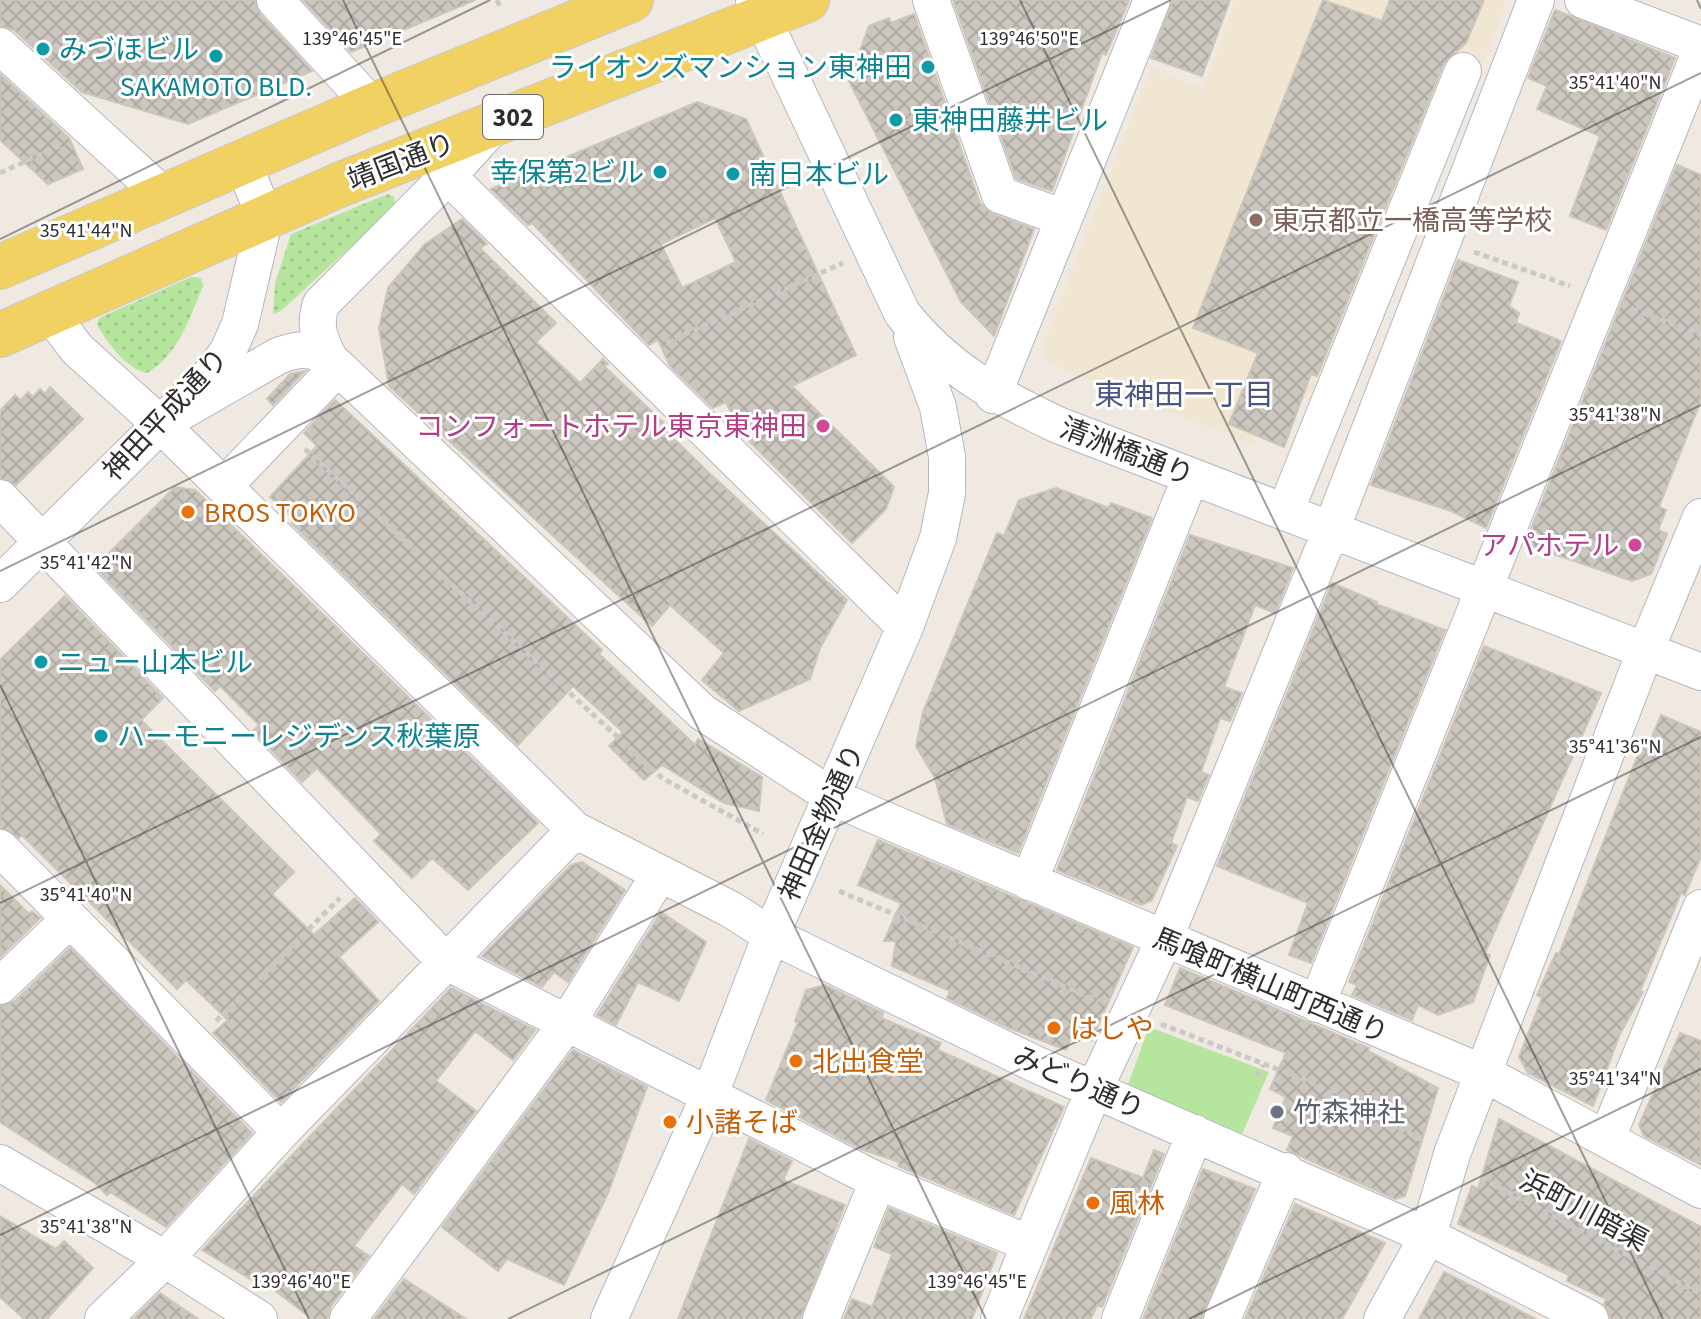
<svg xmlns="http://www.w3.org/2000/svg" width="1701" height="1319" viewBox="0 0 1701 1319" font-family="'Source Sans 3','Noto Sans JP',sans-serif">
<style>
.education{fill:#f0e6d1}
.grass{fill:url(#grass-dots)}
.park{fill:#b6e59e}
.building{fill:url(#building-cross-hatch);stroke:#cbc5ba;stroke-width:2;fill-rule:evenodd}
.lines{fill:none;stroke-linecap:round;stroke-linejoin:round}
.minor-casing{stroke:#b4b7c1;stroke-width:38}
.major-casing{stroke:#c9c9c9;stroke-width:46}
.path{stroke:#c9c9c9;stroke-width:5;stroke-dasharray:6 4;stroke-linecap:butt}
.minor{stroke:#fff;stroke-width:36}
.major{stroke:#f2d163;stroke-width:44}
.ticks{fill:none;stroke:#2e2e2e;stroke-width:2;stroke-opacity:0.45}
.culture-dot{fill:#0f9aa8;stroke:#fff;stroke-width:3}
.education-dot{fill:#8d6e63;stroke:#fff;stroke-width:3}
.hotel-dot{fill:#d1479c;stroke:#fff;stroke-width:3}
.food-dot{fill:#e8710a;stroke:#fff;stroke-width:3}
.worship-dot{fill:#6b7280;stroke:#fff;stroke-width:3}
.labels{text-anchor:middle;stroke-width:6;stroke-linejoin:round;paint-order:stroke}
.shield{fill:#fff;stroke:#6d6d6d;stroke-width:2}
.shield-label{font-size:26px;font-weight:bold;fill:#2e2e2e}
.culture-label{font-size:28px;fill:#0d838f;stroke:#fff;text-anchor:start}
.street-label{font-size:28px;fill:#2e2e2e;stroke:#fff}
.education-label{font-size:28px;fill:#785e54;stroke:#fff;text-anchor:start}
.hotel-label{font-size:28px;fill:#b23c85;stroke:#fff;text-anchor:end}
.food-label{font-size:28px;fill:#c56008;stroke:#fff;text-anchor:start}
.worship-label{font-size:28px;fill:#5b616d;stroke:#fff;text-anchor:start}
.neighbourhood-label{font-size:30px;fill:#4d5680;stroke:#fff}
.ticks-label{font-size:20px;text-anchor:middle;fill:#2e2e2e;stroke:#fff;stroke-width:6;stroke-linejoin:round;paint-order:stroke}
</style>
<defs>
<pattern id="grass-dots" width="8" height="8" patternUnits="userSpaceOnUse" patternTransform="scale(2)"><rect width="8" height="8" fill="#b6e59e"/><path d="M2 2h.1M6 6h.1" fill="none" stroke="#9dc588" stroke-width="1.8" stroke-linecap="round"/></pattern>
<pattern id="building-cross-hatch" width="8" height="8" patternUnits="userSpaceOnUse" patternTransform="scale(2)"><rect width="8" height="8" fill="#cbc7bf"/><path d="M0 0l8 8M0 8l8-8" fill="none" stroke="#afaba4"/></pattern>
</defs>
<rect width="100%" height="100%" fill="#efe9e1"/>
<path class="education" d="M1235,0H1503L1505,7L1342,413L1277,388L1252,445L1052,365L1041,351L1151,68L1203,89Z"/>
<path class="grass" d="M388,194L394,197L395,206L281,311L273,314L275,283L291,234Z
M191,277L201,278L203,286C189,319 179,354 147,373C126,369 108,343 97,325L99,318Z"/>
<path class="park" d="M1149,1027L1269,1072L1242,1134L1127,1087Z"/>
<path class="building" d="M0,0H255L260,14L312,71L188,124L82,92L14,30L0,26Z
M303,0H475L351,52Z
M953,0H1129L1106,55L1102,53L1052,191L1016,179Z
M1173,0H1230L1202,76L1151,58Z
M1323,0L1382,21L1390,0H1484L1466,43L1444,63L1317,376L1311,374L1284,447L1229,424L1258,353L1193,328Z
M1555,10L1675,58L1606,230L1570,216L1600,136L1537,109L1547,86L1528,78Z
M914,14L980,203L992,214L1034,229L994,336L961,302L849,81L869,26L889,18L891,23Z
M0,74L69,138L83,169L48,184L0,140Z
M697,102L746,119L856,355L792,386L894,487L886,509L852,543L741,433L726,402L713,408L670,366L658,340L649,345L532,223L528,225L491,189ZM715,218L736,262L682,288L661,244Z
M1677,165L1701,175V400L1659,507L1666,510L1658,530L1667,534L1651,574L1632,581L1525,544Z
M462,219L487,244L480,248L556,323L536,342L580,383L603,359L608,364L604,366L669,428L664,429L707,471L847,600L820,648L810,679L739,711L702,680L724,653L670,605L652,626L389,386L379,328L388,288L424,245Z
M1458,260L1518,282L1509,306L1519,313L1516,323L1561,341L1486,528L1451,511L1371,485Z
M305,371L273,405L267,399L290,374Z
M50,387L83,419L16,485L0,478V411L15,395L21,400L28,392L33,397L40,389L45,394Z
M335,400L602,650L599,654L695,745L698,739L762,777L759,811L724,803L662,765L644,780L609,746L623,732L573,686L518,745L291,523L294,519L270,497L317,446L304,433Z
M175,487L195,490L538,823L468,890L432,858L412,878L374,841L381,834L317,768L302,782L253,731L259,725L220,686L215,691L95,567Z
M1056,488L1109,508L1111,503L1152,518L1018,853L947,824L935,778L916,746L923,712L997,533L1004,536L1019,500Z
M1190,535L1293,568L1275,613L1255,605L1224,687L1242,693L1230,721L1220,718L1201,772L1209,775L1198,801L1187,797L1171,843L1177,846L1152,900L1141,905L1057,870Z
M1332,583L1377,602L1376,604L1445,630L1311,963L1289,955L1308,903L1217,866Z
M65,596L163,698L141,720L294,872L272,894L314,935L355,898L378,922L339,957L379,1001L281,1102L213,1033L228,1020L186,980L177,989L22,835L19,838L0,828V660Z
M1484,646L1601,693L1485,953L1490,955L1473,1002L1438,1015L1418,1005L1412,1020L1352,995L1357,985L1349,982Z
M1661,715L1701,732V856L1685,895L1681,893L1640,991L1643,992L1620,1034L1593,1106L1528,1073L1519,1057L1542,998L1537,995L1556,953L1559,954L1641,747L1647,749Z
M878,840L1133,947L1091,1041L1073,1033L1066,1050L1009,1028L947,998L950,991L892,966L896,941H884L901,903L858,885Z
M582,862L625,890L568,982L554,972L542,987L482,956L571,865Z
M0,885L29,914L32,911L40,918L0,957Z
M661,912L706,942L679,1001L638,982L616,1025L597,1015Z
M70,948L252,1133L166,1227L110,1192L107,1195L95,1183L0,1122V1006L15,1001Z
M1180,968L1369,1048L1368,1051L1438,1088L1405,1196L1395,1199L1287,1150L1293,1136L1273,1128L1286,1097L1270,1089L1286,1053L1165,1005Z
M825,985L883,1013L881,1018L941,1043L938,1050L1064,1107L1014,1215L898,1166L899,1162L861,1149L766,1100L798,1022L795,1021L806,990Z
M451,988L535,1030L513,1060L475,1031L436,1081L476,1111L414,1194L402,1184L354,1246L369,1256L331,1306L327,1319H312L264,1282L262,1286L202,1250Z
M1680,1033L1701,1041V1165L1644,1136L1639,1125Z
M573,1050L647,1087L608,1193L564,1285L507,1259L498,1271L442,1227Z
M1499,1119L1701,1227V1319H1611L1604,1304L1606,1299L1567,1281L1569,1275L1458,1224L1472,1186L1478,1189Z
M749,1139L792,1161L783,1180L845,1205L800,1319H678Z
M1154,1150L1164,1154L1102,1307L1097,1305L1091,1319H1024L1091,1158L1143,1178Z
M1203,1169L1255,1189L1201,1319H1143Z
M1295,1204L1385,1243L1342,1319H1245Z
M889,1208L997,1253L972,1319H844L852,1299L872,1307L892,1254L874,1247Z
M0,1216L56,1249L64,1241L93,1268L47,1319H24L0,1297Z
M1444,1272L1536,1319H1419Z
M404,1279L466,1319H374Z
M160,1293L198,1319H133Z"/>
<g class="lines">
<defs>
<path id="minor" d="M275,0L372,106
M754,0L902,313C945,368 996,396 1058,425L1701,672
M931,0L1000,195L1064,218
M1583,0L1701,45
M0,46L164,196
M495,124L448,176L905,627
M49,312L77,349L160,424L575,830L730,909L771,935L1035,1064L1428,1236L1590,1319
M329,358C319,339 314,325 321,304L448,176
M993,395L1152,0
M160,424L278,356C303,346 318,348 338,367L702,712L833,797L871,814L1483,1073L1701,1190
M224,486L338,367
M0,498L445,961L878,1181L1030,1244
M1285,512L1463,71
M0,584L212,373L228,351L240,324L265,217L243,163
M0,848L281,1132
M1029,882L1191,476
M0,986L69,920
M1317,1004L1701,50
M1607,1138L1701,908
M0,1163L165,1259L259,1319
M103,1319L165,1259L281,1132L575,830
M348,1319L567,1023L659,875
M609,1319L710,1094L771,935L905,627L938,538L947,493V457L938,407L912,337
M821,1319L878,1181
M999,1319L1094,1090L1164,940L1331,530L1536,0
M1120,1319L1195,1133
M1222,1319L1286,1171
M1382,1319L1428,1236L1452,1154L1646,649L1701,517"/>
<path id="major" d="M0,267L372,106L631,0
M0,335L339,185L807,0"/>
</defs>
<use href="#minor" class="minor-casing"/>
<use href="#major" class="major-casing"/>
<path class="path" d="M497,0L501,9
M0,173L61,145
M1474,252L1570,286
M1632,309L1701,335
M666,343L843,263
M305,449L662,778L763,834
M839,891L1099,1001
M216,1021L340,898
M1161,1024L1308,1081L1422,1140
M1257,1076L1263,1065
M1481,1178L1701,1294"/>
<use href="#minor" class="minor"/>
<use href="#major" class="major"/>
</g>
<path class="ticks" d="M343,0L986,1319M1020,0L1663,1319M1697,0L1701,9M0,239L490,0M0,571L1171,0M0,685L309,1319M0,903L1701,73M0,1235L1701,405M508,1319L1701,737M1189,1319L1701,1069"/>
<g class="culture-dot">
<circle cx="43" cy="49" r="8"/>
<circle cx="216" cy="56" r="8"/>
<circle cx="928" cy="67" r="8"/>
<circle cx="896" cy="120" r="8"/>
<circle cx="660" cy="172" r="8"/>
<circle cx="733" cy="174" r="8"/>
<circle cx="41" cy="662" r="8"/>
<circle cx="101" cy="736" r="8"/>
</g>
<circle class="education-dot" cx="1256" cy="220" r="8"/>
<g class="hotel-dot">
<circle cx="823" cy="426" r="8"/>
<circle cx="1635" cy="545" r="8"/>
</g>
<g class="food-dot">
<circle cx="188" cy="512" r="8"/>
<circle cx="1054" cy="1028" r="8"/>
<circle cx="796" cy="1061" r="8"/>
<circle cx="670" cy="1122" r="8"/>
<circle cx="1093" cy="1203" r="8"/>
</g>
<circle class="worship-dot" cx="1277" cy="1112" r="8"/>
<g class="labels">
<rect class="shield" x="483" y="95" width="60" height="44" rx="6"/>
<g class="shield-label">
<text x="513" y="126">302</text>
</g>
<g class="culture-label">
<text x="59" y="59">みづほビル</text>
<text x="912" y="77" text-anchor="end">ライオンズマンション東神田</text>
<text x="216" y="96" text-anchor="middle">SAKAMOTO BLD.</text>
<text x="912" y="130">東神田藤井ビル</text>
<text x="644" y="182" text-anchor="end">幸保第2ビル</text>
<text x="749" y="184">南日本ビル</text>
<text x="57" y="672">ニュー山本ビル</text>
<text x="117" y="746">ハーモニーレジデンス秋葉原</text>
</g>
<g class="street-label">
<text transform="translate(401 161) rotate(-21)" y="10">靖国通り</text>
<text transform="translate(165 414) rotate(-47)" y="10">神田平成通り</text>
<text transform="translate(1127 451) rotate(21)" y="10">清洲橋通り</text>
<text transform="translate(821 822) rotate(-66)" y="10">神田金物通り</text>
<text transform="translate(1271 985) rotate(23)" y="10">馬喰町横山町西通り</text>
<text transform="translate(1079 1082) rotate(24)" y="10">みどり通り</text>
<text transform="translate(1584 1210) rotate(28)" y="10">浜町川暗渠</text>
</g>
<g class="education-label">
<text x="1272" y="230">東京都立一橋高等学校</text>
</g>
<g class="hotel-label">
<text x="807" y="436">コンフォートホテル東京東神田</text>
<text x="1619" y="555">アパホテル</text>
</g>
<g class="food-label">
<text x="204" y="522">BROS TOKYO</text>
<text x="1070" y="1038">はしや</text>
<text x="812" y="1071">北出食堂</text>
<text x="686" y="1132">小諸そば</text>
<text x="1109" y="1213">風林</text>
</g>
<g class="worship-label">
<text x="1293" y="1122">竹森神社</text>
</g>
<g class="neighbourhood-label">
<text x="1184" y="405">東神田一丁目</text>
</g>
</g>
<g class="ticks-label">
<text x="352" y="45">139°46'45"E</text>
<text x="1029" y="45">139°46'50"E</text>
<text x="1615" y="89">35°41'40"N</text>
<text x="86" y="237">35°41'44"N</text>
<text x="1615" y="421">35°41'38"N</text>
<text x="86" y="569">35°41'42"N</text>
<text x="1615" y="753">35°41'36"N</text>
<text x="86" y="901">35°41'40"N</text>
<text x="1615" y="1085">35°41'34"N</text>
<text x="86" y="1233">35°41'38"N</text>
<text x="301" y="1288">139°46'40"E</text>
<text x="977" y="1288">139°46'45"E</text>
</g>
</svg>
